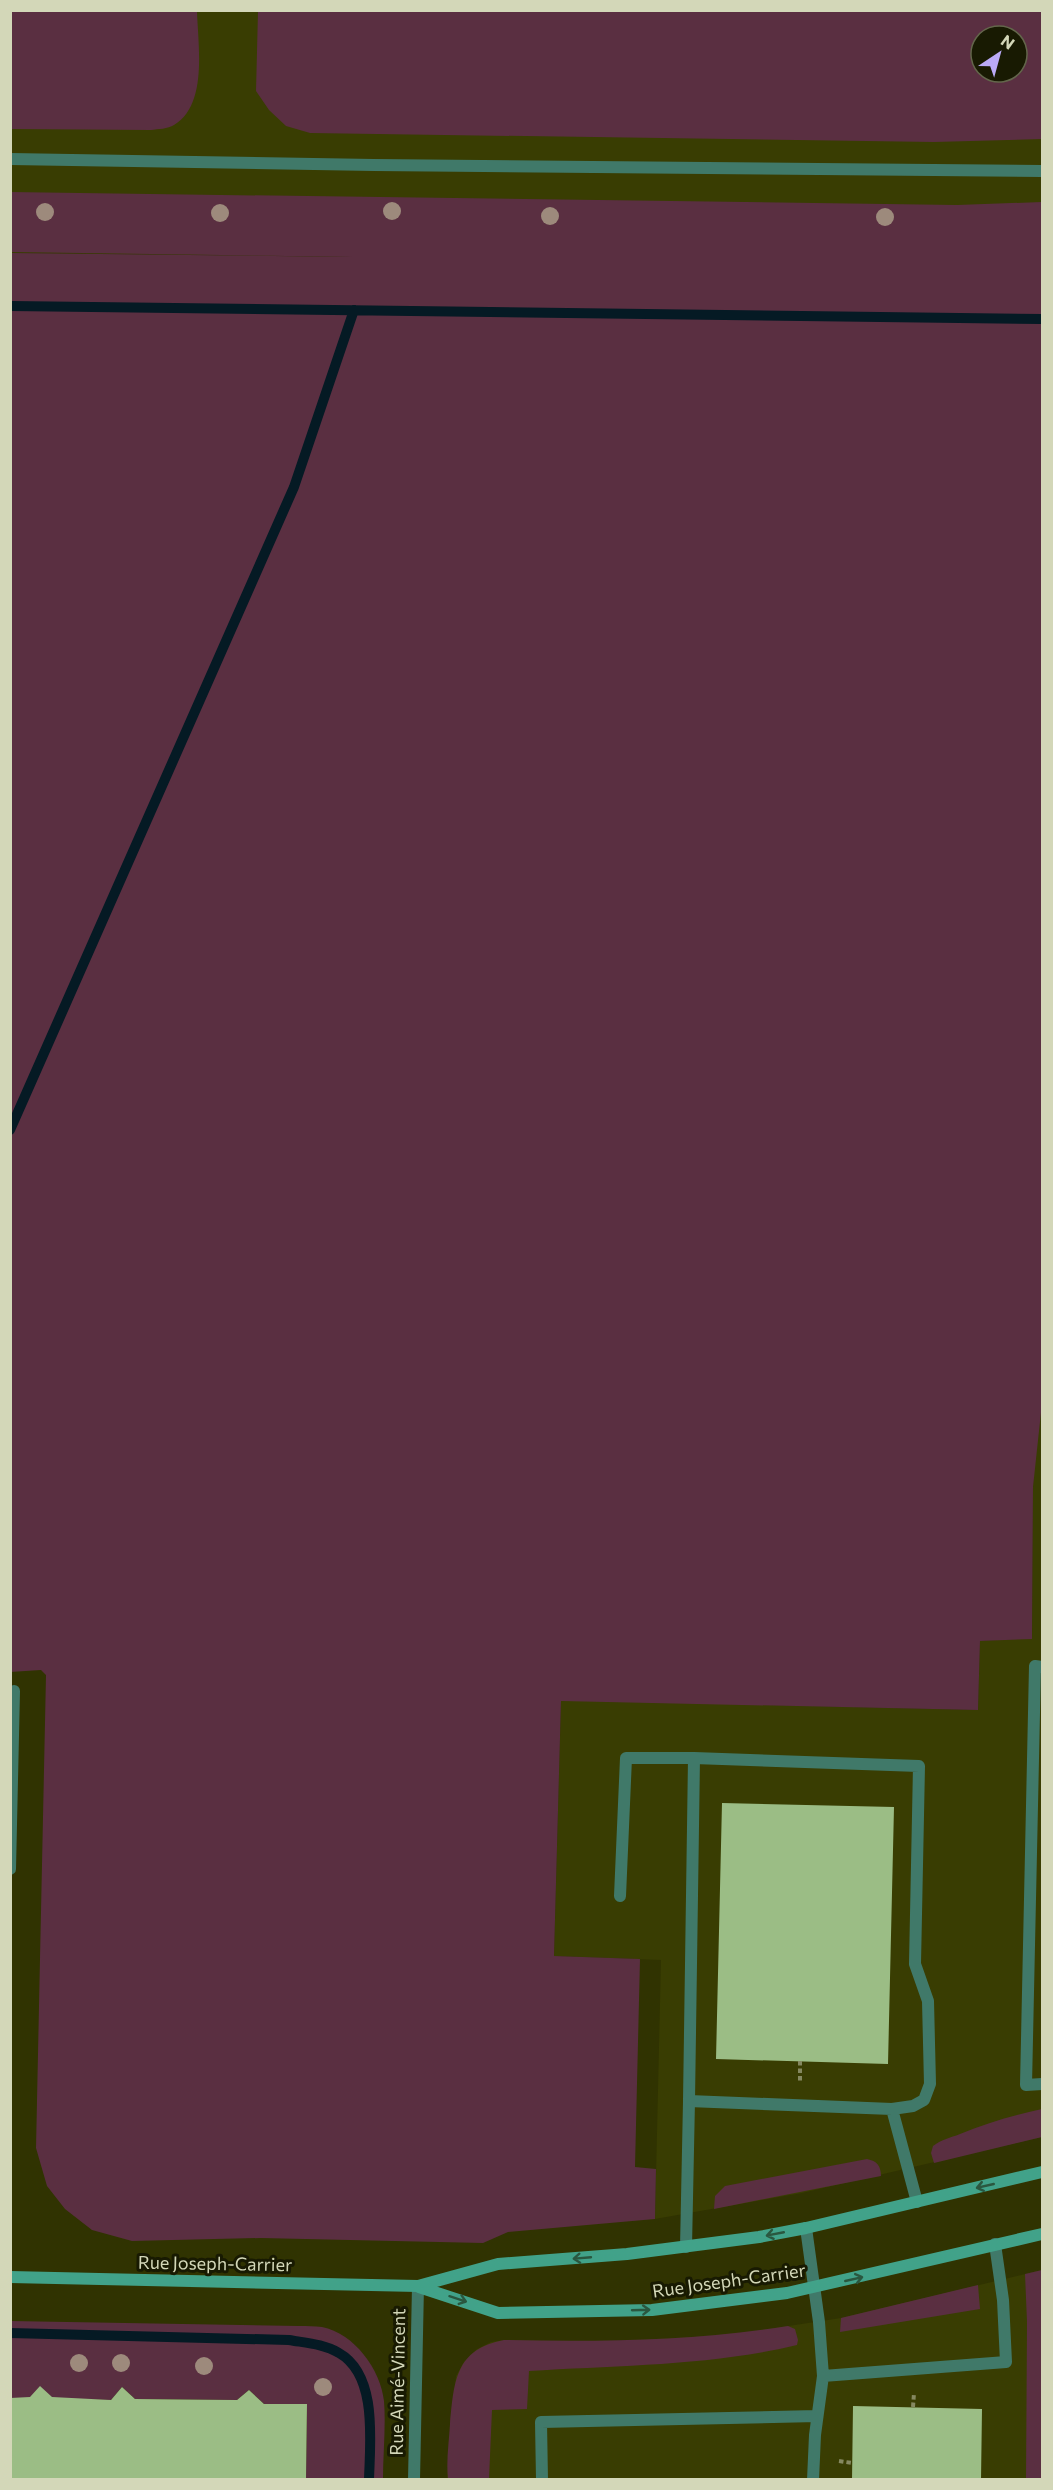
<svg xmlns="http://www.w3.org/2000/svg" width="1053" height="2490" viewBox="0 0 1053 2490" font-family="Commissioner,sans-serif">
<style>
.built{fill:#393d02;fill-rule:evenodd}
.green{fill:#5a2f41;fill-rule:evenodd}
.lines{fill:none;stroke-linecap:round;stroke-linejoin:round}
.stream{stroke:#051a24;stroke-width:10}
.building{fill:#9bbd85}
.path{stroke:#858860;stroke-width:4;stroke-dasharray:4.5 3;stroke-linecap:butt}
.lane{stroke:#407969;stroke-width:12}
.street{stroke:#407969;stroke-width:12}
.secondary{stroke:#41a289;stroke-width:12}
.tree{fill:#9d8a7c}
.oneway{stroke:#2a573f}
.labels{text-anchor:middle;stroke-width:6;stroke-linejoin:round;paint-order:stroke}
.street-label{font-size:18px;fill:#d3d7b8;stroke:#181a02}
</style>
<rect width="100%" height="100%" fill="#303301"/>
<path class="built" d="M11,11H1042V264L11,253ZM981,36H1017V72H981Z
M1042,1195V2137L802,2193L655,2219L661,1960L554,1956L561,1700L978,1710L980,1641L1032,1638L1033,1487Z
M1042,2270V2479L447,2480L456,2376L464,2362L477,2349L491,2342L504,2340L601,2342L730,2335L841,2318Z"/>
<path class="green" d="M11,10L197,11C198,45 208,105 174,125C168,129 158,129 151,130L11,129Z
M258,11H1042V139L934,142L310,133L286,126L269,110L256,91ZM981,36H1017V72H981Z
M10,192L957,205L1042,202V1403L1033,1487L1032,1639L980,1641L978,1710L561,1701L554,1956L640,1959L635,2167L656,2169L655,2219L508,2232L483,2243L261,2238L132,2241L92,2230L65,2209L47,2186L36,2148L46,1675L41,1670L10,1672L11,253L352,257L11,252Z
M1042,2109V2137L934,2163L931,2153L933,2146C942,2139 950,2138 960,2134C986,2123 1014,2115 1042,2109Z
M867,2159C877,2161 881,2166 881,2176L714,2209L715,2196L725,2186Z
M1042,2270V2479H1026L1027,2322L1025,2274Z
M978,2285L980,2309L840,2332L841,2318Z
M10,2321L299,2326C307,2326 315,2326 322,2327C354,2333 381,2370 384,2401C386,2426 383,2454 383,2479H306L307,2404H264L249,2390L237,2400L135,2399L122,2387L111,2400L11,2398Z
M788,2326L795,2329L798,2340L797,2345C709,2366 618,2365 529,2371L527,2409L492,2410L489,2479H448C446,2461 449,2442 450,2424C454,2382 455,2349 504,2340C600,2342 693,2341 788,2326Z"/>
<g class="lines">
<path class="stream" d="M10,306L1042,319
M10,1130L294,487L354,310
M10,2333L289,2340C306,2343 324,2344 339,2353C378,2375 370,2442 369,2480"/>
</g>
<path class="building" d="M722,1803L894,1807L888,2064L716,2059Z
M40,2386L52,2397L111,2400L122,2387L135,2399L237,2400L249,2390L264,2404H307L306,2480H10V2398L30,2397Z
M853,2406L982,2409L981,2480H852Z"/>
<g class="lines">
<path class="path" d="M800,2061V2081
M913,2407L914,2393
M839,2461L852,2463"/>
<path class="lane" d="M10,159L374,165L1042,171
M1042,1667L1035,1666L1026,2085L1042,2084
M620,1896L626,1758H694
M689,2101L694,1758L919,1766L915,1964L928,2001L930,2084L924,2100L913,2106L892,2109
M806,2228L819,2322L823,2376L815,2435L813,2480
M686,2247L689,2101L892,2109L917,2202
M823,2376L1006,2362L1003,2300L995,2244
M542,2480L541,2422L817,2416"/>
<path class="street" d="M10,1869L14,1691
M414,2480L418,2286"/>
<path class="secondary" d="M10,2277L418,2286L498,2264L627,2254L759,2237L806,2228L1042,2172
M419,2287L498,2313L652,2310L787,2293L1042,2234"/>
</g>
<g class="tree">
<circle cx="392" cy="211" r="9"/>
<circle cx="45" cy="212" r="9"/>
<circle cx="220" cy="213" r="9"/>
<circle cx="550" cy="216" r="9"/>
<circle cx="885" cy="217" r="9"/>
<circle cx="79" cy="2363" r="9"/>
<circle cx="121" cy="2363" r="9"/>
<circle cx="204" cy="2366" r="9"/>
<circle cx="323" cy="2387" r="9"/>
</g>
<defs><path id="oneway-shaft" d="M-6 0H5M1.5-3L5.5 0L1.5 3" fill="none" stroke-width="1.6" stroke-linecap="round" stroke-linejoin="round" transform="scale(1.5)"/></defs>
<g class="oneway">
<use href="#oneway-shaft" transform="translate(985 2186) rotate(167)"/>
<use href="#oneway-shaft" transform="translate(775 2234) rotate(169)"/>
<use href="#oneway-shaft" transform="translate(582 2258) rotate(175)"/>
<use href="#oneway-shaft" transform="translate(854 2279) rotate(-13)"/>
<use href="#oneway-shaft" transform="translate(458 2299) rotate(18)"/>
<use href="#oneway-shaft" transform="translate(641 2310) rotate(-2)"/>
</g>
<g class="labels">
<g class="street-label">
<text transform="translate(215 2264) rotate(1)" y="6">Rue Joseph-Carrier</text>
<text transform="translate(729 2281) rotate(-8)" y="6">Rue Joseph-Carrier</text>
<text transform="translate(398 2382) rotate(-89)" y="6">Rue Aimé-Vincent</text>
</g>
</g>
<rect width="1053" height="2490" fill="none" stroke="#d3d7b8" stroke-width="24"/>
<g transform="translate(999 54) rotate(36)"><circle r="28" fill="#181a02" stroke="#63664b" stroke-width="1.5"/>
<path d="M0-4.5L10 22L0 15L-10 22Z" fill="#baaaf6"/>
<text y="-9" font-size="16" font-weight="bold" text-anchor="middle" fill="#d3d7b8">N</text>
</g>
</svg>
